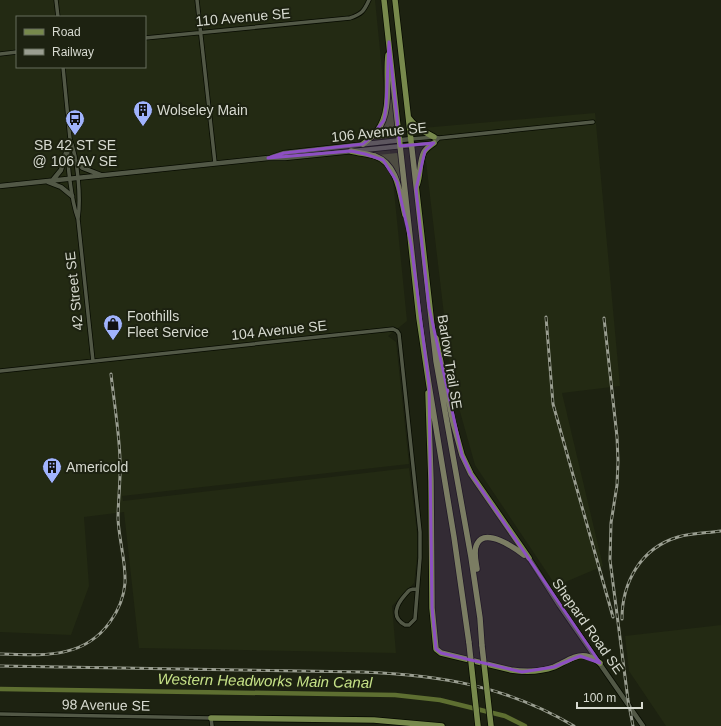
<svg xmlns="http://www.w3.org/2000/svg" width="721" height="726" viewBox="0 0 721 726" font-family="Helvetica,sans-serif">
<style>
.built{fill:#232a13;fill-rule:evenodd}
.green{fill:#3f4b22}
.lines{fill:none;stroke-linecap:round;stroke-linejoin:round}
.canal{stroke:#5e6f31;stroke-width:4.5}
.minor-casing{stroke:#070b01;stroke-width:5}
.tertiary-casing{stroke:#070b01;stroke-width:6}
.primary-casing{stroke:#070b01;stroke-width:7}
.minor{stroke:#525846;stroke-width:3.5}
.tertiary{stroke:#525846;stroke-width:4.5}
.primary{stroke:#77894c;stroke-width:5.5}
.rail-casing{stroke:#9a9e91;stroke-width:3}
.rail{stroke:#1d2211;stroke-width:1.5;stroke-dasharray:4.5;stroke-linecap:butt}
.primary-bridge-casing{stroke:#070b01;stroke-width:7;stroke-linecap:butt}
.primary-bridge{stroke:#77894c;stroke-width:5.5}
.marked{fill:#8d4fc2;fill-opacity:0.2;stroke:#8d4fc2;stroke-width:3;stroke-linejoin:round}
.labels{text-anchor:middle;stroke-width:4;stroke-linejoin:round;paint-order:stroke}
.street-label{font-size:14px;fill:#d7dad0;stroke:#1d2211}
.poi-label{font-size:14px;fill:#d7dad0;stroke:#1d2211;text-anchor:start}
.water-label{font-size:15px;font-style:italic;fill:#c6e287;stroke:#1d2211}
</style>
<rect width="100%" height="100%" fill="#1d2211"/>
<path class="built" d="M0,0H375L407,321L388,336L396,342L409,464L122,496L123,501L409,468L417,533V557L414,583L392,606L396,653L139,648L124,512L84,517L89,586L71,635L0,632ZM17,17H145V67H17Z
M595,113L620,386L562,393L603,566L556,586L475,465L452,383L422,128Z
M721,625V726H666L629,671L625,636Z"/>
<path class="green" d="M392,99L397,134L394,137L375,139L374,137C386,127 388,115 390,100Z
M397,153L399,154L402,181H400C396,169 390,161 378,155Z"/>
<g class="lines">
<path class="canal" d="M0,689L395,695L440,700L505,716L525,726"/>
<defs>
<path id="minor" d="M56,0L58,17
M197,0L215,163
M145,38L350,18C362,14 364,11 369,0
M0,54L17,52
M63,67L70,139C78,159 81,198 78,219L93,361
M411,139L434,137L439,138L593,122
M69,140C65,156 72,203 78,219
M412,145L434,143L439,138
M0,371L393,329L397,331L399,334L420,532V558L415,619L409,625H405C390,617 397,604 405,595C406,594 409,590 410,590C412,589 414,589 417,589
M0,714L211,718L212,726"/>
<path id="tertiary" d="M272,157L284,153L411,139
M75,161L83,168L101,175
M52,181L61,170L67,149
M48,182L61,187L72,196
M0,186L268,158H285L412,145
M529,558L559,605L643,726"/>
<path id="primary" d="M384,0L419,318L429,385L454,537L469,643
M395,0L436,361L471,557L480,618L482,646
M409,118C415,127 424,132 434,137
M363,144C368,140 373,136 377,131C393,111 385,78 388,55
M351,151C359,153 368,154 375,156C398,164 400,195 405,215
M417,185C421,175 419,161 424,152C426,149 431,145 434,143
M436,338L453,422L462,455L471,474L529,558
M428,393L431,481L432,608L436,649L441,653L511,670C525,672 540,672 554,667C564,663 575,654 586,656C591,657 596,660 600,663
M477,569C476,562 473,551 477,544C485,527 515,548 524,555
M211,718L374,720L442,726"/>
</defs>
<use href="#minor" class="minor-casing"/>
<use href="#tertiary" class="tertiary-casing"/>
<use href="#primary" class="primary-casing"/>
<use href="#minor" class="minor"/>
<use href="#tertiary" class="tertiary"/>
<use href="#primary" class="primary"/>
<defs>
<path id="rail" d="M546,317L553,404L613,617
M604,318L617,437L618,461L617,485L611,523L610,560L628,700L633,726
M622,619C622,582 641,548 678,537C692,533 707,533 721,531
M0,654C41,655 83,660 110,622C118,611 124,596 125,583C126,562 119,540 118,519C118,499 121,479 120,459C119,431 114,402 111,374
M0,666L362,672C441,675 506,686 574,726"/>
</defs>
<use href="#rail" class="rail-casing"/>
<use href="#rail" class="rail"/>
<defs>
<path id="primary-bridge" d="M469,643L478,726
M482,646L491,726"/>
</defs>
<use href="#primary-bridge" class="primary-bridge-casing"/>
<use href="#primary-bridge" class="primary-bridge"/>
</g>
<path class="marked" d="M389,42L400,146L434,143L425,151L416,189L429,307L462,455L471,474L600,663L580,656L554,667L522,672L441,653L436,649L432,608L429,385L411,244L397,182L383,160L365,154L351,151L268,158L284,153L363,144L372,136L384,120L386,107Z"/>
<defs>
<symbol id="building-pin" viewBox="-11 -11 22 30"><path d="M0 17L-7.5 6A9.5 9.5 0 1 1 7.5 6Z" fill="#a0b3fd" stroke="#1d2211"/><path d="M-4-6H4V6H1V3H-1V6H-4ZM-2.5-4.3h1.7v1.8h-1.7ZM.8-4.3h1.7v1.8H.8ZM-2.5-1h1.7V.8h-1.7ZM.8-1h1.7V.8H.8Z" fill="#111"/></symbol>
<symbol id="bus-pin" viewBox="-11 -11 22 30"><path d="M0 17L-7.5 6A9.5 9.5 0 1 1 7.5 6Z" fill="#a0b3fd" stroke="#1d2211"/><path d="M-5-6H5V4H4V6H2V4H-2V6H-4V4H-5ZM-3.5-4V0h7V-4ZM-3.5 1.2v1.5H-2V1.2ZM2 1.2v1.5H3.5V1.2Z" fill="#111"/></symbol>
<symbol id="shop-pin" viewBox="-11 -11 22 30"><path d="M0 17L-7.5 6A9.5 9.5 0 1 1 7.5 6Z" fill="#a0b3fd" stroke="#1d2211"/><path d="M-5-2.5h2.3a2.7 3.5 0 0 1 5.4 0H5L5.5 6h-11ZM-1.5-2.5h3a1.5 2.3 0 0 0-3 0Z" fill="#111"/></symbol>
</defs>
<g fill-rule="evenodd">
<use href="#building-pin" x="132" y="99" width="22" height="30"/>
<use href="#bus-pin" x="64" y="108" width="22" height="30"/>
<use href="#shop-pin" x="102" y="313" width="22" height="30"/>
<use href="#building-pin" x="41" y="456" width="22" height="30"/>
</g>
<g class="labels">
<g class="street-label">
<text transform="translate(243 17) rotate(-5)" y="5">110 Avenue SE</text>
<text transform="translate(379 132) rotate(-6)" y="5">106 Avenue SE</text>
<text transform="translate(74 291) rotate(-96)" y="5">42 Street SE</text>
<text transform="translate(279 330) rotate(-6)" y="5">104 Avenue SE</text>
<text transform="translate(450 362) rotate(81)" y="5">Barlow Trail SE</text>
<text transform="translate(588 626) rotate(55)" y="5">Shepard Road SE</text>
<text transform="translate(106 705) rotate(1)" y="5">98 Avenue SE</text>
</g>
<g class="poi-label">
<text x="157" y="115">Wolseley Main</text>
<text x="75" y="150" text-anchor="middle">SB 42 ST SE<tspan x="75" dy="16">@ 106 AV SE</tspan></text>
<text x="127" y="321">Foothills<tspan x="127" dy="16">Fleet Service</tspan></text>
<text x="66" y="472">Americold</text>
</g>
<g class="water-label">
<text transform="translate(265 681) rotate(1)" y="5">Western Headworks Main Canal</text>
</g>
</g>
<rect x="16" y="16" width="130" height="52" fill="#1d2211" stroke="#676c5d"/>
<rect x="24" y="29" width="20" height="6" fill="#77894c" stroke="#676c5d"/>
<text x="52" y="36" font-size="12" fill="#d7dad0">Road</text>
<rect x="24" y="49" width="20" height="6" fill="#9a9e91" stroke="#676c5d"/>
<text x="52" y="56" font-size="12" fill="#d7dad0">Railway</text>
<path d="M577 702v6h65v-6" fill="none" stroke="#d7dad0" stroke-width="2"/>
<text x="583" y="702" font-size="12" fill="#d7dad0" stroke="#1d2211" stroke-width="3" paint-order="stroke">100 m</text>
</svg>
